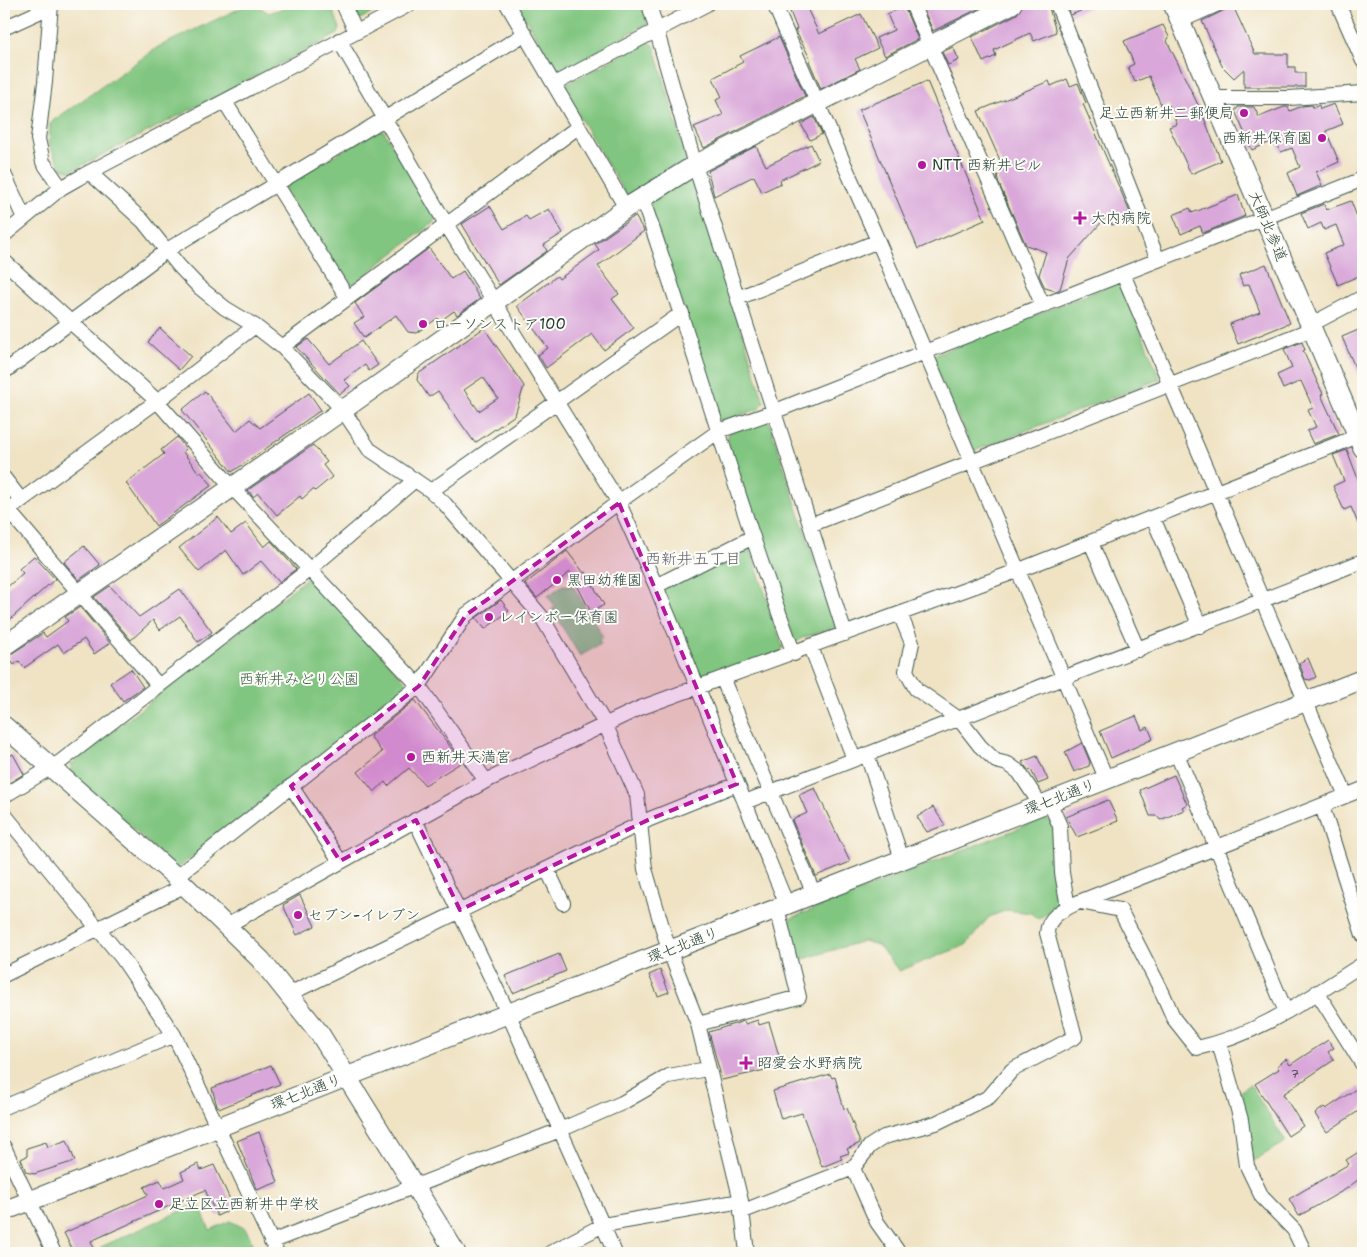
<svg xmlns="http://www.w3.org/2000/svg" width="1367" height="1257" viewBox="0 0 1367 1257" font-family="'Shantell Sans','Klee One',sans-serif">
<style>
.green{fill:#81c680;stroke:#50825a}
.building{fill:#d9a7d9;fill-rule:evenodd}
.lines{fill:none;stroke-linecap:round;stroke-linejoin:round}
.street-casing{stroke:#3e564a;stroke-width:16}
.secondary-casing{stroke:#3e564a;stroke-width:21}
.street{stroke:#fff;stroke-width:14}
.secondary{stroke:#fff;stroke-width:19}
.marked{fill:#b5179e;fill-opacity:0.2;stroke:#b5179e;stroke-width:4;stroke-dasharray:10 6;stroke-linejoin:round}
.poi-dot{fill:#b5179e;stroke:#fdfcf7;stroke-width:2}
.labels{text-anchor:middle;stroke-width:4;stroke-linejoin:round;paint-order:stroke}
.number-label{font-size:12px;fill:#4e585d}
.poi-label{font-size:15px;fill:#1f3d34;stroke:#fdfcf7;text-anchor:start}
.street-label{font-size:15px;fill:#1f3d34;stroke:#fdfcf7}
.park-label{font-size:15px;fill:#385f47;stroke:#fdfcf7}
.neighbourhood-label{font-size:16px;fill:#60626e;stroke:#fdfcf7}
</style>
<rect width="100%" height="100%" fill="#fdfcf7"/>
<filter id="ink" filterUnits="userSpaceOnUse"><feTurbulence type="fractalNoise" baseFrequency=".02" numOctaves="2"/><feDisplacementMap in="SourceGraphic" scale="10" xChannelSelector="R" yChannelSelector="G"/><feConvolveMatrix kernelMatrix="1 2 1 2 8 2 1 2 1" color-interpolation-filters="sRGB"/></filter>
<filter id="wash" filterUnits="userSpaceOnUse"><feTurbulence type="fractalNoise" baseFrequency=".0096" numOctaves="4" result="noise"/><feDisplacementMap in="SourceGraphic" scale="20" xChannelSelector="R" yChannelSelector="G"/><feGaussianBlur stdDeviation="1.12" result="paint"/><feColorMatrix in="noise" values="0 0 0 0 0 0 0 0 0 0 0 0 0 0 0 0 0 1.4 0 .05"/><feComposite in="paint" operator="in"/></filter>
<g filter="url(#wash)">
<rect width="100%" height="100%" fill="#f0e3c4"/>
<path class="green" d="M249,4H254L269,13L295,4H330L340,28L338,34L71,171L61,168L49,144L50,123L158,47Z
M352,4H389L358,20Z
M516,4H642L648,23L559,73Z
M648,41L654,45L686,157V163L627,197L564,91L565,85Z
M377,131H384L436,219L432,224L350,286L344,285L285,191L286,183Z
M693,173L764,402L759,409L720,422L648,202Z
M1121,281L1160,379L974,451L930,357Z
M764,420L769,421L836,627L802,638L795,643L727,438L730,432Z
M749,545L783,648L778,653L704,679L698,675L663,593L666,587Z
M311,575L410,687L177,869L71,773V764Z
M563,585L573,586L603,637L599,640L601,644L580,656L552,610L555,606L548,596Z
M1042,819L1052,821L1063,905L1037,919L1031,913L1007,910L989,917L966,945L899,971L878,945L863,941L800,960L789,919Z
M1250,1085L1286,1142L1251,1162L1239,1092Z
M198,1203L210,1230L230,1221L246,1229L256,1253H104L101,1247Z"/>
<g id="blocks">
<path class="building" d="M787,4H805L819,34L861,14L878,48L855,59L860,69L821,89L809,61L811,60L795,30L797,29Z
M921,4H988L933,31Z
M1023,4H1048L1056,32L1034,41L1030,33L994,50L996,56L983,62L972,37L1017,14Z
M1069,4H1097L1071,15L1067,5Z
M1233,6L1255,54H1288V67H1295V73H1305V87H1244V69L1234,78L1222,66L1202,21Z
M904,7L918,39L885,56L876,38L894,30L887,14Z
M1163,25L1169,37L1167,41L1202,113L1221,161L1191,174L1169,127L1177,124L1169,105L1162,107L1149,76L1135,82L1128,67L1134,64L1124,41Z
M779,37L805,96L704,148L694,127L723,115L716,100L722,97L713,78L743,62L740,56Z
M953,47L959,60L948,65L942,52Z
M1067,79L1070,86L1078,83L1086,103L1083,104L1132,217L1112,225L1108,215L1069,259L1060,289L1056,291L1045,288L1039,275L1046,252L1026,245L999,184L997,176L1004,169L978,111L1049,81L1051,86Z
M927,81L985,220L918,249L859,110Z
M1334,104L1343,124L1326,131L1339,162L1316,172L1322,185L1297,196L1288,173L1300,167L1292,148L1281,152L1275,140L1252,150L1235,111L1238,107H1254L1259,117L1284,107H1288L1290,111L1302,106L1312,105L1313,108L1319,105L1320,109Z
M814,117L822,134L810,140L801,124Z
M811,144L819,161L780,180L781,183L762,192L754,176L714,196L708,171L756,146L766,166Z
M1238,195L1245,216L1203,233L1200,226L1181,234L1173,215L1190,208L1192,213Z
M1351,201L1363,233V274L1338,285L1324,253L1344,245L1336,225L1324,230L1321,223L1308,229L1301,213L1324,204L1326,210Z
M490,206L504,229L526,216L529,220L549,209L563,233L544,245L547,251L499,285L462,224Z
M635,216L644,231L598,266L619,294L612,299L634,328L604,350L592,334L546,368L538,355L548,348L517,306L557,276L559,279L599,250L595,244Z
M429,248L451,279L463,271L480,299L457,315L454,311L440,321L438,318L416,333L408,332L396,315L364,338L354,323L364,317L355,303Z
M1266,264L1290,323L1238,344L1230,324L1260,312L1249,284L1243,286L1239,275Z
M160,328L191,356L179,370L148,342Z
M484,328L524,386L515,415L475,443L438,391L429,397L417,380L418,374ZM483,377L498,398L479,411L464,390Z
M1363,328V386L1342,337Z
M308,339L329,364L361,341L378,365L369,371L365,365L344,380L350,386L340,394L296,347Z
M1302,342L1305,350L1303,351L1323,394L1321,395L1339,434L1313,444L1307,431L1316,427L1308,410L1313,408L1301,381L1283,389L1277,375L1292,368L1284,349Z
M205,391L236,431L250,419L260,428L309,393L321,410L232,472L182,410Z
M177,437L186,449L183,452L199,473L201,472L212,485L156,526L126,483L164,454L161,450Z
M313,445L327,462L323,465L332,477L315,491L313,489L302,499L300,496L277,515L258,493L253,497L248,490Z
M1347,450L1363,492V535L1351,507L1344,510L1333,486L1344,481L1333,455Z
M218,517L231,534L246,523L264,547L271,541L296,569L279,582L261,561L243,575L226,550L199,572L179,548Z
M84,546L100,565L79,580L64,562Z
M567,551L584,573L586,572L604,605L591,612L570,572L537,598L525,584Z
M34,556L55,579L4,625V590L23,573L19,569Z
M110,586L139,617L180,589L212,632L198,642L180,616L160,630L153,620L131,640L94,597Z
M501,600L509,611L485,629L476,618Z
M80,607L110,643L94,654L84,639L64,653L58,644L24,668L19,661L14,665L8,656L43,633L46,637L68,621L65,617Z
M1308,658L1316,677L1310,680L1305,679L1299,663Z
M131,669L143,687L123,701L110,683Z
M415,700L462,762L425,785L409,768L388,786L385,782L374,792L358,772L382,752L370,736Z
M1136,716L1142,730L1148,727L1153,739L1111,758L1100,731Z
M1082,743L1090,762L1089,766L1074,772L1065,752Z
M13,754L24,774L4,786V759Z
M1037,756L1048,780L1038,784L1031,770L1029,771L1022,762Z
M1174,775L1187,804L1182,807L1184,810L1160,820L1157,816H1150L1140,790Z
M815,788L850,862L816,876L792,820L807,813L799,795Z
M1108,800L1118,821L1077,837L1066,817Z
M933,807L945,825L927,832L917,817Z
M300,895L315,926L297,935L283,905Z
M559,954L566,971L513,993L505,976Z
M660,970L669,992L658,996L649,975Z
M758,1020L759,1025L769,1022L782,1066L722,1080L709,1032L744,1021L745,1024Z
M1328,1040L1334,1048L1328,1052L1334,1060L1283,1094L1303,1126L1288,1136L1255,1084L1279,1069L1277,1066L1286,1059L1290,1065Z
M271,1065L280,1084L221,1108L217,1106L212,1088Z
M830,1074L832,1078L835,1077L844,1109L847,1108L860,1143L847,1149L849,1153L840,1156L842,1159L822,1167L802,1113L781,1119L773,1091Z
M1359,1087L1363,1094V1108L1327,1132L1315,1114L1324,1107L1326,1109Z
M259,1132L278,1182L257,1190L237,1141Z
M67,1140L75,1161L34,1174L26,1172L21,1159L27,1156V1148L46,1142L48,1147Z
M1357,1153L1359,1156L1363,1153V1176L1346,1189L1299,1216L1289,1199L1349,1164L1346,1160Z
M198,1164L201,1170L214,1165L234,1208L217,1216L205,1190L91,1241L96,1253H74L64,1233L148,1195L144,1187L160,1180L164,1188L184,1179L181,1172Z"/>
</g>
</g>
<g filter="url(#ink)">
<use href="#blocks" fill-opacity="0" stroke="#3e564a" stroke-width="1"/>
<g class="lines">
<defs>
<path id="street" d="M51,4L45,82L38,139L43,162L61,188
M343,4L356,32
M507,4L626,208
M649,4L695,165L845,634
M774,4L878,241L1106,778
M912,4L1043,306
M1057,4L1158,260
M1338,4L1363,61
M1180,21L1218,4
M4,28L50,7
M339,40L446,224L619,503L656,586L787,905
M554,84L707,4
M1213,98H1289L1363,93
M225,102L347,297
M89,172L143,221L179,266L199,287L225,308L255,326L282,347L343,410L369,449L431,491L445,504L541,616L605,724L637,795L645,869L669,950L698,1024L741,1201L747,1253
M4,174L24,218
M642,198C695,350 738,504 794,654
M4,235L61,188L84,175L410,4
M4,261L157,401L232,487L419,686L486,781
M1123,274L1346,796
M738,298L878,241
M1310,325L1363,297
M282,347L578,127
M4,372L167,250L525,34
M4,478L21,500
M431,491L682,313
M8,510L158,685
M4,513L164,396L255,326
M1153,518L1200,626
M810,525L1312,329
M1091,543L1138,650
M656,586L753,537
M900,614L912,643L906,671L916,689L959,719L980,746L996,761L1008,764L1019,772L1040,804
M811,647L854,759
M723,680L814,894
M1176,752L1286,1012
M867,755L902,859
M291,786L340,861
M4,796L60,762L310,569L415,480
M1049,801L1060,826L1062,873L1068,907
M745,802L1363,561
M1322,806L1363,935
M4,814L122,958L174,1035L277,1253
M415,820L508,1013L615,1253
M547,869L563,903
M176,877L419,686L466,615L627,496L719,431L773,412L1363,179
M1080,902L1120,910L1163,994L1174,1019L1197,1048C1259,1035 1310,997 1363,964
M228,925L486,781L640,708L1017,571L1358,436
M4,975L186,885
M1317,992L1363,1065
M289,994L650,819L737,784
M698,1024L799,997L777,908
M1219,1043L1241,1120L1247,1166L1262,1197L1294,1230L1305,1253
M4,1107L174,1035
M4,1147L54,1253
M853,1168L877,1222L899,1253
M741,1212L853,1168L870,1146L884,1137L936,1123L989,1097L1012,1070L1075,1037L1047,933C1048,916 1064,909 1079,902L1363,789
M271,1242L560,1130L622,1103L669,1076L707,1069
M550,1253L603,1225L741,1201"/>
<path id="secondary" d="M1173,4L1363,448
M4,646L336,415L626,208L695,165L1012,4
M4,726L176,877L261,960L320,1034L456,1253
M4,1211L1363,679"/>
</defs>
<use href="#street" class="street-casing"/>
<use href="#secondary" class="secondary-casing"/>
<use href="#street" class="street"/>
<use href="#secondary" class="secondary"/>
</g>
</g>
<path class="marked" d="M619,503L737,784L650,819L460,910L416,820L340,861L291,786L419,686L466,615Z"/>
<g class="poi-dot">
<circle cx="1244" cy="113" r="5"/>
<circle cx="1322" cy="138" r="5"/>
<circle cx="922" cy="165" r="5"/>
<path d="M1077.5 210.5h5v5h5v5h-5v5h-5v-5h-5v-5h5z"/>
<circle cx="423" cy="324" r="5"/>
<circle cx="557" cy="580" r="5"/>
<circle cx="489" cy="617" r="5"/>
<circle cx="411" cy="757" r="5"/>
<circle cx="298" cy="915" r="5"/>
<path d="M743.5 1055.5h5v5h5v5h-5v5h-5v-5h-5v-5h5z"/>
<circle cx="159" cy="1204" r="5"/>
</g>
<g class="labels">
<g class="number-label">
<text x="1295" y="1078">7</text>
</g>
<g class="poi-label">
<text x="1234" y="118" text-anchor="end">足立西新井二郵便局</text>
<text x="1312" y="143" text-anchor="end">西新井保育園</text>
<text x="932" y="170">NTT 西新井ビル</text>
<text x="1091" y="223">大内病院</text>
<text x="433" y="329">ローソンストア100</text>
<text x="567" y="585">黒田幼稚園</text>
<text x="499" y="622">レインボー保育園</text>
<text x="421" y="762">西新井天満宮</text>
<text x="308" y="920">セブン-イレブン</text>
<text x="757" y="1068">昭愛会水野病院</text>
<text x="169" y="1209">足立区立西新井中学校</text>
</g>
<g class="street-label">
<text transform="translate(1268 226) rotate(67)" y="5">大師北参道</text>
<text transform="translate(1060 797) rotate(-21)" y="5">環七北通り</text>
<text transform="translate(683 945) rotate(-21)" y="5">環七北通り</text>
<text transform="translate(306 1092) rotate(-21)" y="5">環七北通り</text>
</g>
<g class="park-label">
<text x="299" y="684">西新井みどり公園</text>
</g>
<g class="neighbourhood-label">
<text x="693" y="564">西新井五丁目</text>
</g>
</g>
<rect width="1367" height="1257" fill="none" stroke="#fdfcf7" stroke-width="20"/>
</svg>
